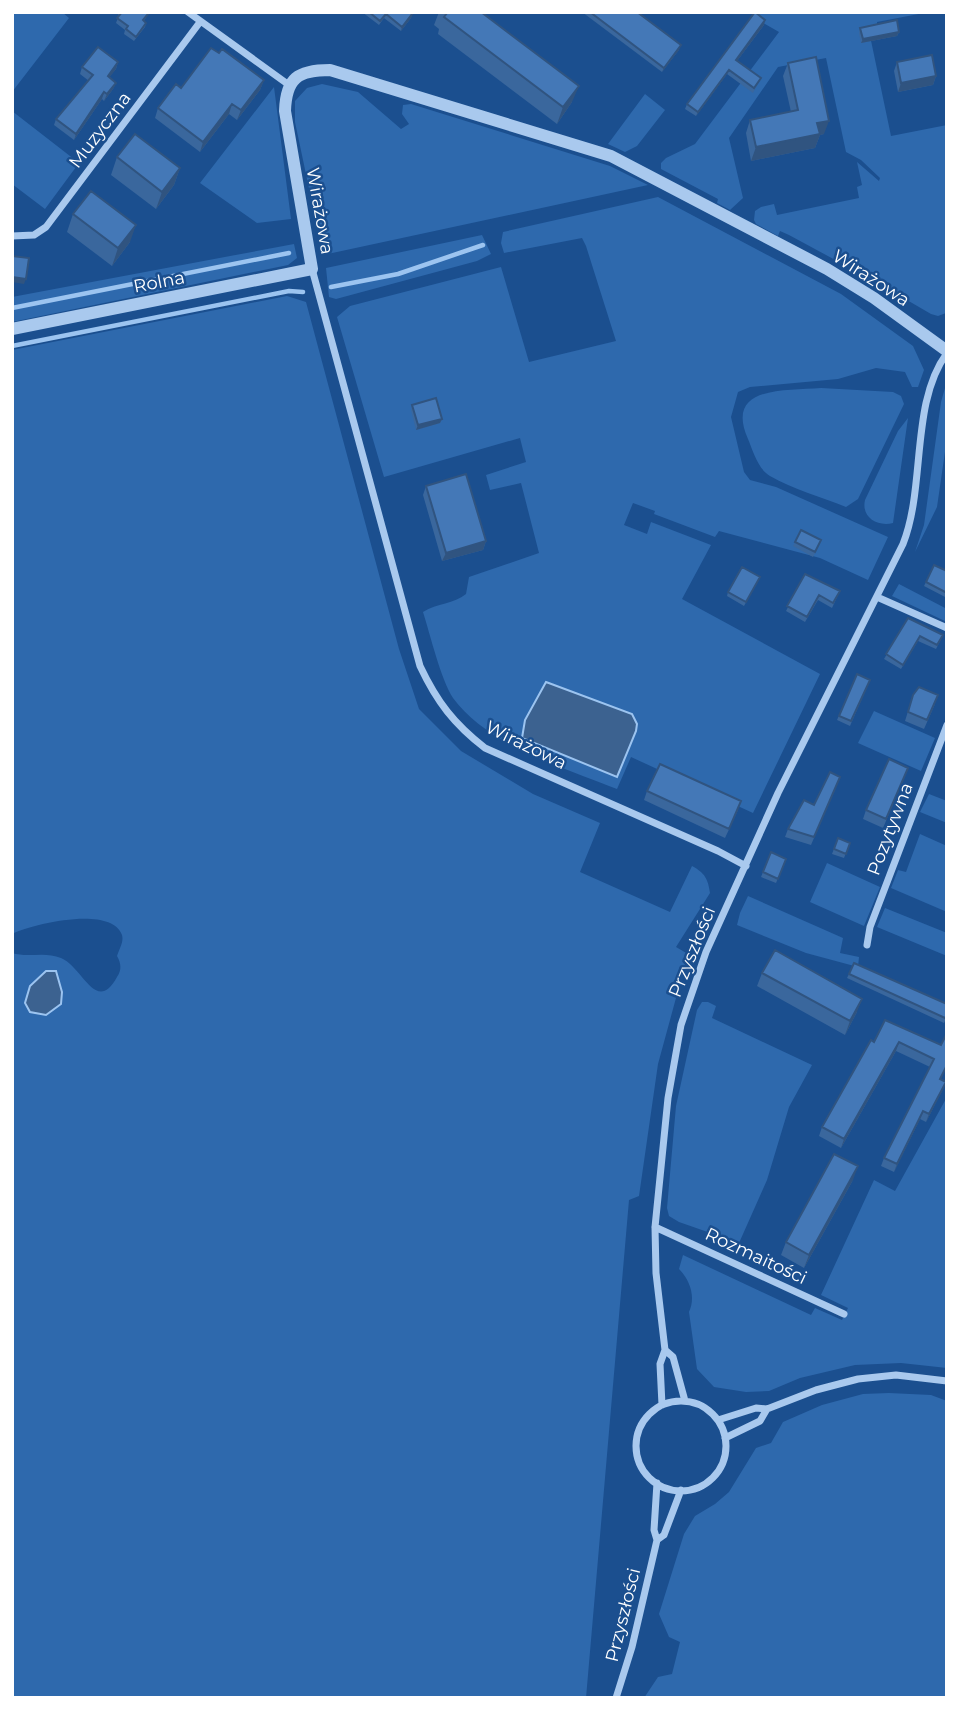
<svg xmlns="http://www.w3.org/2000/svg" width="959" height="1710" viewBox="0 0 959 1710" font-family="Montserrat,sans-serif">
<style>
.green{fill:#2e69ad}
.water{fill:#3c6290;stroke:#9cc4f0;stroke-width:2}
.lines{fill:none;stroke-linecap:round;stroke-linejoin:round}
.stream{stroke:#9cc4f0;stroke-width:4.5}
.minor{stroke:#a9c9ee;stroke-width:7}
.tertiary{stroke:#a9c9ee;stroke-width:12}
.wall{fill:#3a679d}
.shaded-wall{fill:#305480}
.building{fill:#4478b7;stroke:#305480;stroke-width:2}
.labels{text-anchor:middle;stroke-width:5;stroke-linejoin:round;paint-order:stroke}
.street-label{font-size:18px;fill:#fff;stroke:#1b4f8f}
</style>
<rect width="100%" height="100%" fill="#1b4f8f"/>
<path class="green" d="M12,12H62L69,18L12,92Z
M756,12H929L877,22V29L869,31L891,136L947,125L946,313L938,316L931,314L876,282L789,235L780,231L778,236L756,224L754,220L755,211L761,207L774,204L777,215L859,198L857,187L862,185L857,162L879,181L880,178L861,160L846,152L826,58L778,67L729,138L743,198L730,210L717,203L718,199L661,169V163L666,158L695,144L779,32L753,17Z
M322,84L358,92L401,129L409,124L402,114L403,105L411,104L610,166L648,185L323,255L295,122V101L307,88Z
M274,87L291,219L257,223L200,183Z
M645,94L665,110L637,146L625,152L608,144Z
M12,111L79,163L45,209L12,184Z
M658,197L841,294L913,346L924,370L918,387H912L905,372L876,368L838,379L750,387L738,392L731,417L744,472L750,480L776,487L888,537L868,580L820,558L719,531L715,537L654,514L655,511L633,503L624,525L647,534L651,522L711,545L682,599L820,674L753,813L631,757L617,789C564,768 487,745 453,698C441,680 430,634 423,612C437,603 454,604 466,594L469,577L539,553L521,483L490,490L486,475L526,462L520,438L384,477L337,317L350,306L501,267L529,362L616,341L586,246L582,238L504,253L501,243L503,232Z
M482,235L491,254L477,261L336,299L329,297L326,268Z
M294,244L297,258L288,265L12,322V297Z
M287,296L306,302L399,649L419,709L461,751L533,794L600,823L580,872L670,912L692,866C705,873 708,879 710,893L676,947L688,954L658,1064L639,1196L629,1200L586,1698H12V953C28,958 45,951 61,958C83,967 96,1015 117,977C122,970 121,963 117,956C119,949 124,942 122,935C111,905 33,924 12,934V350Z
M947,381V438L937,507L915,552L924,525L941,402Z
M821,388L893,392L901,396L904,404L858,499L846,507C821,497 793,489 770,476C758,469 753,451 748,439C724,385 786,391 821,388Z
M908,418L893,523C877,527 861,517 865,500L898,431Z
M899,584L947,609V622L892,596Z
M874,711L935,738L921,771L858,743Z
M929,794L947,801V823L920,812Z
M920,834L947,846V912L891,888L898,870L906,872Z
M827,863L880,887L864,926L810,902Z
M748,896L843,938L840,953L859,957L858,967L806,953L737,925L740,913Z
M885,908L947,933V956L877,927Z
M702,1002H708L716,1006L712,1018L812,1065L789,1107L767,1180L739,1243L679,1222L669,1216L667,1208L676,1106L697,1010Z
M947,1097V1368L901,1363L855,1365L800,1378L769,1391L746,1392L714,1387L697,1369L689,1312C696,1297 690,1280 679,1269L683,1255L811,1315L815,1308L842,1320L848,1308L821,1295L874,1180L895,1191Z
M889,1393L931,1395L947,1401V1698H644L658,1677L672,1674L680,1642L669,1637L659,1614L684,1534L695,1516L715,1504L729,1492L756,1448L771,1443L783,1422L822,1405L863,1394Z"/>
<path class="water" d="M546,682L632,714L637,724L636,731L617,777L522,738L525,720Z
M46,971H56L62,992L61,1004L46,1015L30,1012L25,1003L30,986Z"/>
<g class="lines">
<path class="stream" d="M331,287L398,274L483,245
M12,308L289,253
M12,346L289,291L303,292"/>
<path class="minor" d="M188,12L289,85
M12,236L34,235L46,227L200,22
M312,269L420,666C437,702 454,724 485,748L718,851L746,866
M877,597L947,628
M867,945L870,927L947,725
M655,1227L844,1314
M665,1350L673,1357L685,1401
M636 1446a45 45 0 1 1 90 0a45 45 0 1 1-90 0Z
M662,1405L660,1364L665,1350L656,1273L655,1227L668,1098L681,1025L706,952L778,793L903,544C926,486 910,403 947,353
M718,1420L756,1408L767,1409L816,1390L858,1379L896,1375L947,1381
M725,1438L760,1421L767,1409
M657,1540L664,1535L681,1490
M616,1698L632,1647L657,1540L654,1530L657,1483"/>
<path class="tertiary" d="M12,329L312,269L285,111C286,78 298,70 330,70L611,156L827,269L874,298L947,351"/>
</g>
<path class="wall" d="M115,12H146L148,14L144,21L146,23L145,27L134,41L124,34L125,30L116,23L119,15Z
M362,12H410L412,14L411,18L401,31L384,18L379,25Z
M439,12H481L572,102L557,124L438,34L439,29L434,25Z
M582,12H637L679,50L662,72Z
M765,20L764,25L737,61L761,78L753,93L727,74L696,116L685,109L687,104Z
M860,28L899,32L897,36L861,43L859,33Z
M219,53L264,80L260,90L237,120L229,114L200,152L155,118L158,108Z
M118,62L116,69L109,77L116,83L113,89L104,101L102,99L74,140L54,125L56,119L89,81L80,74L82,67Z
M897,62L936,76L933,85L898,92L894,71Z
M788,63L824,134L820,135L815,148L751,161L746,133L750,120L791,112L783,76Z
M117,157L180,168L174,185L156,209L111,175Z
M73,214L130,242L112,266L67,232Z
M412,405L442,419L440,423L416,430L411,410Z
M426,486L486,541L483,550L442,561L423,495Z
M795,542L820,544L813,557L793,546Z
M947,571V598L924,586L926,582Z
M805,574L840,591L832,608L818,600L805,622L786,611Z
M760,577L744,606L727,596L728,592Z
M908,618L941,639L936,649L918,641L901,669L884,659Z
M857,674L870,680L850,726L837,720Z
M913,695L935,704L924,729L905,721Z
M905,776L883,828L863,819L866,810Z
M840,777L811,845L785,837L788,829L814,805Z
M647,791L738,810L725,838L644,800Z
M838,838L850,843L844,858L832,854Z
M771,852L786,859L776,883L761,877Z
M762,973L857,1012L845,1035L757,986Z
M849,974L947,1017L944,1023L847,978Z
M885,1020L941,1045V1080L946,1082L942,1091L926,1122L920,1119L894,1172L881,1166L884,1158L930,1067L896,1051L841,1148L819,1136L822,1127L874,1042Z
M853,1180L804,1268L781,1255L786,1242Z"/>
<path class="shaded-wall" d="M412,14L411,18L401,31L402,27Z
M765,20L764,25L734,65L736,60Z
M899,32L897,36L861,43L863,39Z
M681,45L679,50L662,72L664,68Z
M118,62L116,69L105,83L108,76Z
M729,70L727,74L696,116L698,112Z
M936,76L933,85L898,92L901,83Z
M264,80L260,90L237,120L241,110Z
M116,83L113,89L104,101L107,94Z
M579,86L572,102L557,124L563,107Z
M104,92L102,99L74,140L76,134Z
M232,104L229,114L200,152L203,142Z
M829,121L824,134L820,135L815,148L751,161L756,147L817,123Z
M180,168L174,185L156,209L162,192Z
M136,225L130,242L112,266L118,248Z
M12,277L26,279L24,284L12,282Z
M442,419L440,423L416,430L418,425Z
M486,541L483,550L442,561L446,553Z
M862,999L857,1012L845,1035L850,1021Z
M899,1042L896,1051L841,1148L844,1139Z
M946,1082L942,1091L926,1122L929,1114Z
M923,1111L920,1119L894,1172L897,1164Z
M858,1166L853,1180L804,1268L809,1255Z"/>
<path class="building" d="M122,12H146L148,14L143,20L146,23L136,37L126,29L128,26L117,18Z
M369,12H410L412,14L402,27L386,14L380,21Z
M445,12H481L579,86L563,107L444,17L447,13Z
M590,12H637L681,45L664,68Z
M755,12L765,20L736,60L761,78L754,88L729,70L698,112L687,104Z
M897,20L899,32L863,39L860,28Z
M98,47L118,62L108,76L116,83L107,94L104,92L76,134L56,119L93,75L82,67Z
M211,48L219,53L222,49L264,80L241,110L232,104L203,142L158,108L176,84L181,88Z
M932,55L936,76L901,83L897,62Z
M816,57L829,121L817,123L820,134L756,147L750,120L798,110L788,63Z
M135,134L180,168L162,192L117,157Z
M91,191L136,225L118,248L73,214Z
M12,256L29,258L26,279L12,277Z
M436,398L442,419L418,425L412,405Z
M466,474L486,541L446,553L426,486Z
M801,530L821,540L815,552L795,542Z
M934,565L947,571V593L926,582Z
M742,567L760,577L746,602L728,592Z
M805,574L840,591L833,603L819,595L807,617L787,606Z
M908,618L943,635L937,645L920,636L903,665L886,654Z
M857,674L870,680L851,721L839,716Z
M919,687L938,695L927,720L908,712L913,695Z
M889,759L908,768L886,819L866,810Z
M660,764L741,801L729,829L647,791Z
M830,772L840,777L814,837L788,829L804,800L814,805Z
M838,838L850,843L846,854L834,849Z
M771,852L786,859L778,879L763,872Z
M775,950L862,999L850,1021L762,973Z
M854,963L947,1004V1016L945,1018L849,974Z
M885,1020L941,1045L947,1033V1065L940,1079L946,1082L929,1114L923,1111L897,1164L884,1158L934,1059L899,1042L844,1139L822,1127L871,1040L874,1042Z
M834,1154L858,1166L809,1255L786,1242Z"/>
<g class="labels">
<g class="street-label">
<text transform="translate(100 130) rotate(-53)" y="6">Muzyczna</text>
<text transform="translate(320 211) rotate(80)" y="6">Wirażowa</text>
<text transform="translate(871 278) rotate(33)" y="6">Wirażowa</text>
<text transform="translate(159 282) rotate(-11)" y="6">Rolna</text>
<text transform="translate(526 745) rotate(26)" y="6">Wirażowa</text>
<text transform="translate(890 829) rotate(-69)" y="6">Pozytywna</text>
<text transform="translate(692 952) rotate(-68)" y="6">Przyszłości</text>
<text transform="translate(756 1256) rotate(25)" y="6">Rozmaitości</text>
<text transform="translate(623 1615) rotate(-76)" y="6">Przyszłości</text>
</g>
</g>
<rect width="959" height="1710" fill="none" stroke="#ffffff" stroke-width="28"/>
</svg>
